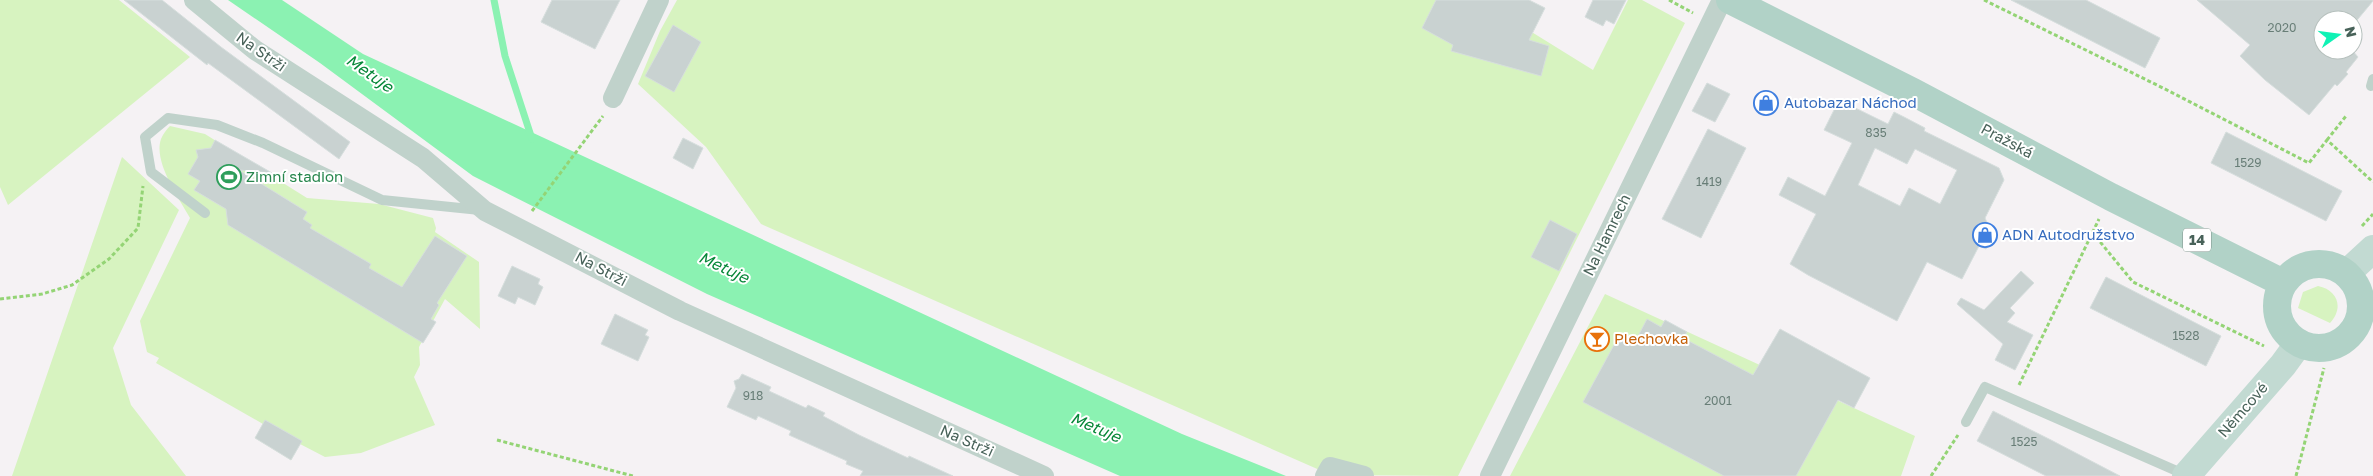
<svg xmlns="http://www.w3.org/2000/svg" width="2373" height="476" viewBox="0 0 2373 476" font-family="'Golos Text',sans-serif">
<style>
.green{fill:#d7f3c0}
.water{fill:#8bf2b2}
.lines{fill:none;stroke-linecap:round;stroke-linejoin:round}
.stream{stroke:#8bf2b2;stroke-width:7}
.building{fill:#c9d2d1;stroke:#d6dedd;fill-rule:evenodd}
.path{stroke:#94d475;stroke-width:3;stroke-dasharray:4 2.5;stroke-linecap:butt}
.lane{stroke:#c0d2cb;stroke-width:10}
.street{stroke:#c0d2cb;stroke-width:20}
.secondary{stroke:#c2dad2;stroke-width:28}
.primary{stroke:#b1d2c7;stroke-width:28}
.labels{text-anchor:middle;stroke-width:4;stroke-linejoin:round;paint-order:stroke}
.number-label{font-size:12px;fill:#687e77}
.shield{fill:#fff;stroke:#7f918b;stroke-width:1}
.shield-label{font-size:14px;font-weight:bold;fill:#486259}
.street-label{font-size:15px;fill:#486259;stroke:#fff}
.shop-label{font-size:15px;fill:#366cbe;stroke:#fff;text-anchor:start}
.leisure-label{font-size:15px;fill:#27864d;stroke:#fff;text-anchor:start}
.food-label{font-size:15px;fill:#c56008;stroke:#fff;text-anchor:start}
.water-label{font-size:16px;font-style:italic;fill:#078738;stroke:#fff}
</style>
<rect width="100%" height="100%" fill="#f5f2f4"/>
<path class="green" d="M0,0H119L190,57L8,205L0,187Z
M677,0H1480L1593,70L1628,0H1642L1685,23L1458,476L1331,475L761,224L706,147L638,84L660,31Z
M170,126L205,134L307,198L379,204L433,218L436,228L435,232L479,262L480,329L445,299L419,347L420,365L414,377L435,425L361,453L325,457L300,444L291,460L255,438L263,424L156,363L159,358L147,352L140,321L190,218C179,198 153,162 161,139C163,134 167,129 170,126Z
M122,157L179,210L113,348L131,405L186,476H12Z
M2318,286C2338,290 2344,308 2330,323L2298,308L2303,292Z
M1605,294L1915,436L1901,476H1510Z"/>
<path class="water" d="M228,0H282L363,54L1182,434L1286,476H1120L707,294L473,176L320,63Z"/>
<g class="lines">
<path class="stream" d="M494,0L505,56L532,139"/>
</g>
<path class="building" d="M124,0H162L221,47L350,142L339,159L208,63L207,65Z
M552,0H620L595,49L541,22Z
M1436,0H1529L1545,8L1529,40L1549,46L1541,76L1451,51L1453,45L1422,28Z
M1593,0H1626L1614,24L1606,20L1603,26L1585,17Z
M2011,0H2086L2160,38L2145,68Z
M2197,0H2373V1L2353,25V20H2323V50H2352L2358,57L2346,72L2348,74L2337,86L2335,84L2309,115L2265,80L2240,56L2250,45Z
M673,25L701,42L674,92L645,76Z
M1707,83L1730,94L1715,122L1692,111Z
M1839,100L1888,124L1894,112L1904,117L1925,128L1924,131L1999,168L2004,180L1985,218L1993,236L1986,249L1979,246L1962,279L1927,262L1897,321L1808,275L1790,264L1816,214L1779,195L1788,177L1825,196L1852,143L1824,130ZM1875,148L1907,164L1915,149L1957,170L1940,204L1909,188L1900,206L1858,185Z
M1708,129L1746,148L1701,238L1662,219Z
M2226,132L2342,191L2326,221L2211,163Z
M683,138L703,148L693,169L673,158Z
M215,140L272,173L239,170L307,212L303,219L312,225L310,228L371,264L369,268L402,287L435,236L467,256L437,303L439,305L431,319L436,322L423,343L228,225L226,209L194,190L200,181L188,174L198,157L196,150L211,148Z
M1550,220L1577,234L1559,271L1531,257Z
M512,266L540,279L538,284L543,287L535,305L518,297L515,304L498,296Z
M2021,271L2034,283L2010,308L2015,313L2007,322L2033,335L2015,370L1995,360L2003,344L1957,304L1961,298L1984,310Z
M2106,277L2221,336L2206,366L2090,308Z
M615,314L648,330L645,335L649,337L638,361L601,344Z
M1647,319L1661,327L1665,320L1687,332L1683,338L1753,375L1780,329L1870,378L1854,408L1838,400L1796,476H1724L1583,402L1620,334L1635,342Z
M742,374L771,387L769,391L806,408L808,405L825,413L823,416L859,435L908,458L909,456L953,476H860L863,471L846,464L847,461L789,435L791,431L758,416L756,420L727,407L736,388L734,381L739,379Z
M1993,411L2051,440L2120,476H2046L1977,441Z
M265,420L302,441L291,460L255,438Z"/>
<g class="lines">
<path class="path" d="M1669,0L1693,13
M1984,0L2163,88L2309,163L2327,140L2373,182
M2327,140L2346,116
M532,211L603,116
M2362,226L2373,214
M2092,232L2133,282L2264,346
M0,299L42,294L72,285L109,259L138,228L143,186
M2019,385L2099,219
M497,440L633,476
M1931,476L1958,435
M2296,476L2324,368"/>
<path class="lane" d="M2371,86L2373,79
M205,213L151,172L145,137L168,118L217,125L263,143L382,200L480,210
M1966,422L1985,387L2186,475"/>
<path class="street" d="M194,0L255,50L423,158L485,211L680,311L1044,476
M613,98L659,0
M1325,476L1330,467L1364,476
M1490,476L1722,0"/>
<path class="secondary" d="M2347,273L2373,249
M2186,476L2283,365L2299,343"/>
<path class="primary" d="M1730,0L1913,92L2111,197L2283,283
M2277 306a42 42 0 1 1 84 0a42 42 0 1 1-84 0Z"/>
</g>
<defs>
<symbol id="shop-ring" viewBox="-11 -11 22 22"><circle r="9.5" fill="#fff" stroke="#3f7fe0" stroke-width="1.5"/><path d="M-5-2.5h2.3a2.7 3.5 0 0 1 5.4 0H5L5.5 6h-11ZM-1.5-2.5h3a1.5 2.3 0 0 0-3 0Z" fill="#3f7fe0"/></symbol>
<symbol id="stadium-ring" viewBox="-11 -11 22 22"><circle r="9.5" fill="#fff" stroke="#2e9e5b" stroke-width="1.5"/><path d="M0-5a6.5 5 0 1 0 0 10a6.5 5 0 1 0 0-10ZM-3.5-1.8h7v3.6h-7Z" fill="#2e9e5b"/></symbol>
<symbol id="bar-ring" viewBox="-11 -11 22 22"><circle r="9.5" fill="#fff" stroke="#e8710a" stroke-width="1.5"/><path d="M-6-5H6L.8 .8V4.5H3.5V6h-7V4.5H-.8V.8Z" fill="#e8710a"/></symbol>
</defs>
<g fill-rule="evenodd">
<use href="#shop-ring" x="1752" y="89" width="28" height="28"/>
<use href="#stadium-ring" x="215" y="163" width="28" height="28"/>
<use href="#shop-ring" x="1971" y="221" width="28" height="28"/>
<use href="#bar-ring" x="1583" y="325" width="28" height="28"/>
</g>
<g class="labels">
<g class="number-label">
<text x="2282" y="32">2020</text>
<text x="1876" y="137">835</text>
<text x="2248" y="167">1529</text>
<text x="1709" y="186">1419</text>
<text x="2186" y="340">1528</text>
<text x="753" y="400">918</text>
<text x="1718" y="405">2001</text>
<text x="2024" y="446">1525</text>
</g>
<rect class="shield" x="2183" y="228.5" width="28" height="23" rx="4"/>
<g class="shield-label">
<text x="2197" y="245">14</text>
</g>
<g class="street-label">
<text transform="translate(261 52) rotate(35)" y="5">Na Strži</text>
<text transform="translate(2007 141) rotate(28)" y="5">Pražská</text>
<text transform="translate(1607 235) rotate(-64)" y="5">Na Hamrech</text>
<text transform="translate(601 269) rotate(28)" y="5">Na Strži</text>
<text transform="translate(2243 410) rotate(-49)" y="5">Němcové</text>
<text transform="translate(967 441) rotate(24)" y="5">Na Strži</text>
</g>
<g class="shop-label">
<text x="1784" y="108">Autobazar Náchod</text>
<text x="2002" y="240">ADN Autodružstvo</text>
</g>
<g class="leisure-label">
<text x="246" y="182">Zimní stadion</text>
</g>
<g class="food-label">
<text x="1614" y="344">Plechovka</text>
</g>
<g class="water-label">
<text transform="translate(370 73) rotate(35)" y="6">Metuje</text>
<text transform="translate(724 267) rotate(25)" y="6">Metuje</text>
<text transform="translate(1096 427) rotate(23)" y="6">Metuje</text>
</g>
</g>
<g transform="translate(2338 35) rotate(76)"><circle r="24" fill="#ffffff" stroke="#b6c0bd"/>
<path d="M0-4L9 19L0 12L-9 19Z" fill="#0ff2b5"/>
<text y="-8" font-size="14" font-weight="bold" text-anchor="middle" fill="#486259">N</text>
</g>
</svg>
